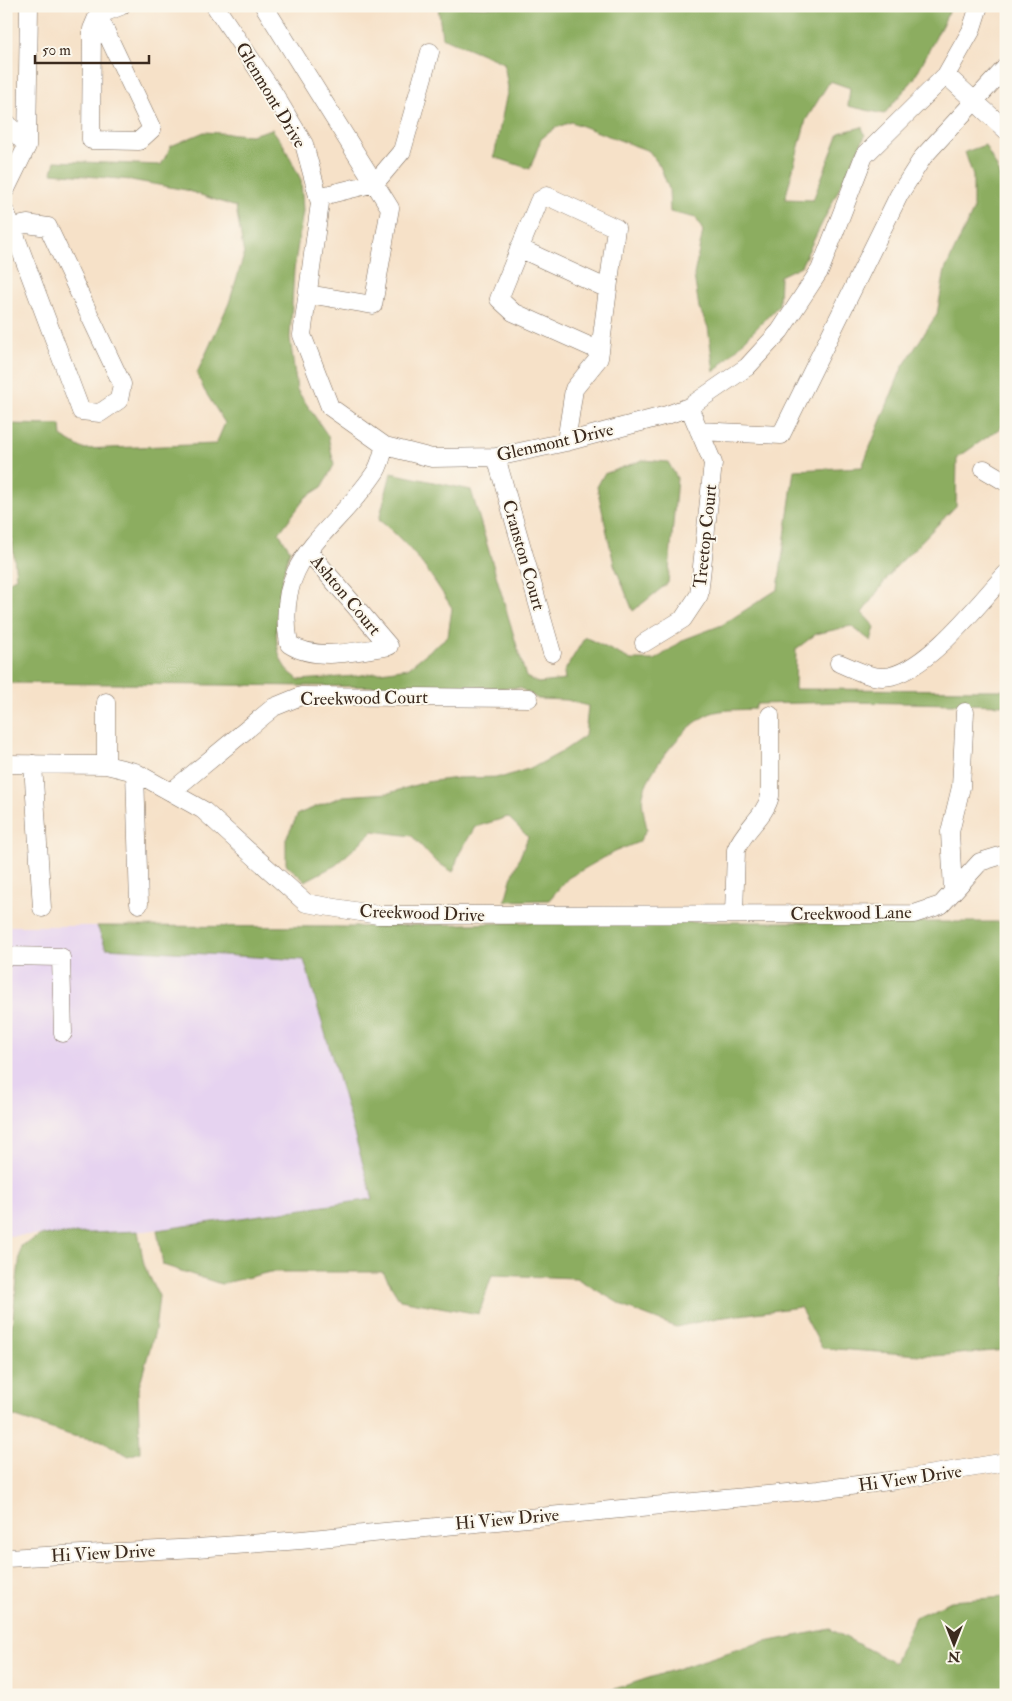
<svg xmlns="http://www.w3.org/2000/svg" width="1012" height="1701" viewBox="0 0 1012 1701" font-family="'IM FELL Double Pica',serif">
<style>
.built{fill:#e6d3f0}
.forest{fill:#8cad61;stroke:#646c40}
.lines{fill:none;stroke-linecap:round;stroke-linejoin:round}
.minor-casing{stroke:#7c6a5a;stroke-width:19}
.minor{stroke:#fff;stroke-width:18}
.labels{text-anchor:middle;stroke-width:4;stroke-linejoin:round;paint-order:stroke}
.street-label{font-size:18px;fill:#3b2a1e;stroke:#fbf7ec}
</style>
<rect width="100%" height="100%" fill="#fbf7ec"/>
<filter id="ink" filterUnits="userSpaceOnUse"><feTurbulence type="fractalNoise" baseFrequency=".02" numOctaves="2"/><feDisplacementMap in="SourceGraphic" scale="10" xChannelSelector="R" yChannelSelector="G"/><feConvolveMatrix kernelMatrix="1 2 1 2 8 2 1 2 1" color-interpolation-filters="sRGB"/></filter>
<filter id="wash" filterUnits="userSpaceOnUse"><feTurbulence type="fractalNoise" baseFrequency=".0096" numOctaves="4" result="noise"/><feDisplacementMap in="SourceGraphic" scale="20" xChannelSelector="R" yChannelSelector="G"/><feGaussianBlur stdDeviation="1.12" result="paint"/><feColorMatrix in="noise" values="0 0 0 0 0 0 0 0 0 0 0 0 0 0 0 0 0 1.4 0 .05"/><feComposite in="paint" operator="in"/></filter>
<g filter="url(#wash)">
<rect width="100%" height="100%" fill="#f6e1c8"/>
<path class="built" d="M6,926H97L106,948L304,960L373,1199L146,1231L6,1236Z"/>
<path class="forest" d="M438,6L486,7L952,6L914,79L884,114L848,106L850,88L830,81L806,120L785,199L813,200L839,133L862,127L865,136L801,266L780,276L779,305L714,372L708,327L699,308L694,275L703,231L696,218L670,212L669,189L660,166L649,151L571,122L555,128L541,139L530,169L494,157L508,88L504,63L442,37Z
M272,129L283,144L301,180L303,211L294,270L290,338L297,390L328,436L334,465L322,487L306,497L279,533L290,550C281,577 267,642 285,667C288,672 295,676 299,680L355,676L408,668L448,636L452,608C430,573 413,547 379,520L391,473L471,490L526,677L538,683L565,680L564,672L585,637L631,660H655L685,639L722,625L778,589L794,470L862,467L902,368L937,314L945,270L973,211V176L965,152L985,145L997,168L1006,197V424L957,458L956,506L893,570L862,613L875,627L871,641L851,626L816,634L796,649L795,689L1006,690V705L850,702L757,704L754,709C742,710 728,709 715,712C691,717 650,768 644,791C640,802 645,818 647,829L639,842L614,852L568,878L549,900L505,901L511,879L528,837L508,817L475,827L459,854L453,872L435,861L412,836L373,831L336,865L305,881L286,864V839L298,814L343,796L389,793L426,782L457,778L503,777L534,767L560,753L585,736L588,706L567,700L538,699L520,688L6,683V584L16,577L12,537H6V424L61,425L62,437L83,449L216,444L225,423L204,390L197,373L229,303L244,255L236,207L186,190L131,180L52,173L55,161L161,165L171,146L204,132L251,135Z
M643,460L668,462L677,478L668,583L633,611L614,564L602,510L597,487L604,474Z
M539,922H1006V1350L934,1356L822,1348L800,1307L717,1318L676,1327L627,1308L576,1278L492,1275L479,1314L400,1300L383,1272H270L221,1284L163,1265L157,1230L373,1199L304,960L106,948L97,926L351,927Z
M138,1231L144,1265L159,1296L155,1331L138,1390L140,1452L129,1456L100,1440L73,1436L10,1415V1340L21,1246L41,1235Z
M1006,1597V1695H596L751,1645L830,1629L894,1663L915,1617L951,1601Z"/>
</g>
<g filter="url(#ink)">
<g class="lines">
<defs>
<path id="minor" d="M215,6L273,92L304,144L320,203L302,335L330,407L385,446L432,458L496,457L566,442L667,415L689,407L747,367L780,331L820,270L864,156L946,75L971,31L979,6
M264,6L390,208L373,305L308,294
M98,15L152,129L139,141L91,140L92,29L98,15L121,6
M946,75L1006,130
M6,122L27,146
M6,189L27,146L29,6
M318,197L375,183L402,151L430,52
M6,213L12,227L81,411L100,413L119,400L122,384L48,227L27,224L12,227
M519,248L608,289
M699,431L781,435L899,195L923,157L1006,67
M566,442L574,389L599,358L600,351L616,228L547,196L539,201L499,299L513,312L600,351
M496,457L552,653
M984,469L1006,482
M308,551L389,646C358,651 316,662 289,644C273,556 332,536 374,474C380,467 382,454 385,446
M644,643L683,619L699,595L713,463L689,407
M839,663C856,670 873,680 891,676C931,666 978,604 1006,574
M106,702V765
M6,764L106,765L135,772L203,810L306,903L378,915L914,914L941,905L980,862L1006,854
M33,764L42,908
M135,772L139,904
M171,792L274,707L301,696L529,698
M953,891L950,832L961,787L965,712
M734,914L736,850C744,829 765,817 770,796V715
M6,956L61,957L63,1033
M6,1558L197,1548L301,1540L818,1490L897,1480L1006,1462"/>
</defs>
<use href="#minor" class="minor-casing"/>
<use href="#minor" class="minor"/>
</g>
</g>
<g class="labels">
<g class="street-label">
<text transform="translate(271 95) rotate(59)" y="6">Glenmont Drive</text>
<text transform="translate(555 442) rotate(-13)" y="6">Glenmont Drive</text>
<text transform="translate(705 536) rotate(-84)" y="6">Treetop Court</text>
<text transform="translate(524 555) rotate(74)" y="6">Cranston Court</text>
<text transform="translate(346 595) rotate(50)" y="6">Ashton Court</text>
<text transform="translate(364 698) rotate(-1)" y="6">Creekwood Court</text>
<text transform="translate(422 913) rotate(2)" y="6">Creekwood Drive</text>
<text transform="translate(851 913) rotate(-1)" y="6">Creekwood Lane</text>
<text transform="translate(910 1478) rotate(-8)" y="6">Hi View Drive</text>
<text transform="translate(507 1519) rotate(-5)" y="6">Hi View Drive</text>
<text transform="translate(103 1553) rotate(-3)" y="6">Hi View Drive</text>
</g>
</g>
<rect width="1012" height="1701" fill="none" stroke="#fbf7ec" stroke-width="25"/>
<g transform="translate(954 1644) rotate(180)" stroke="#fbf7ec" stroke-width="4" paint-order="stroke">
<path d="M0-4L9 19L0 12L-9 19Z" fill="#3b2a1e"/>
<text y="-8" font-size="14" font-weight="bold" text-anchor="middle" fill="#3b2a1e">N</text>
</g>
<path d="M35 55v8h114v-8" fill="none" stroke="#3b2a1e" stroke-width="2.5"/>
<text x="42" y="55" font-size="15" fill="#3b2a1e" stroke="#fbf7ec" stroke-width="4" paint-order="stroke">50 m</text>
</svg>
